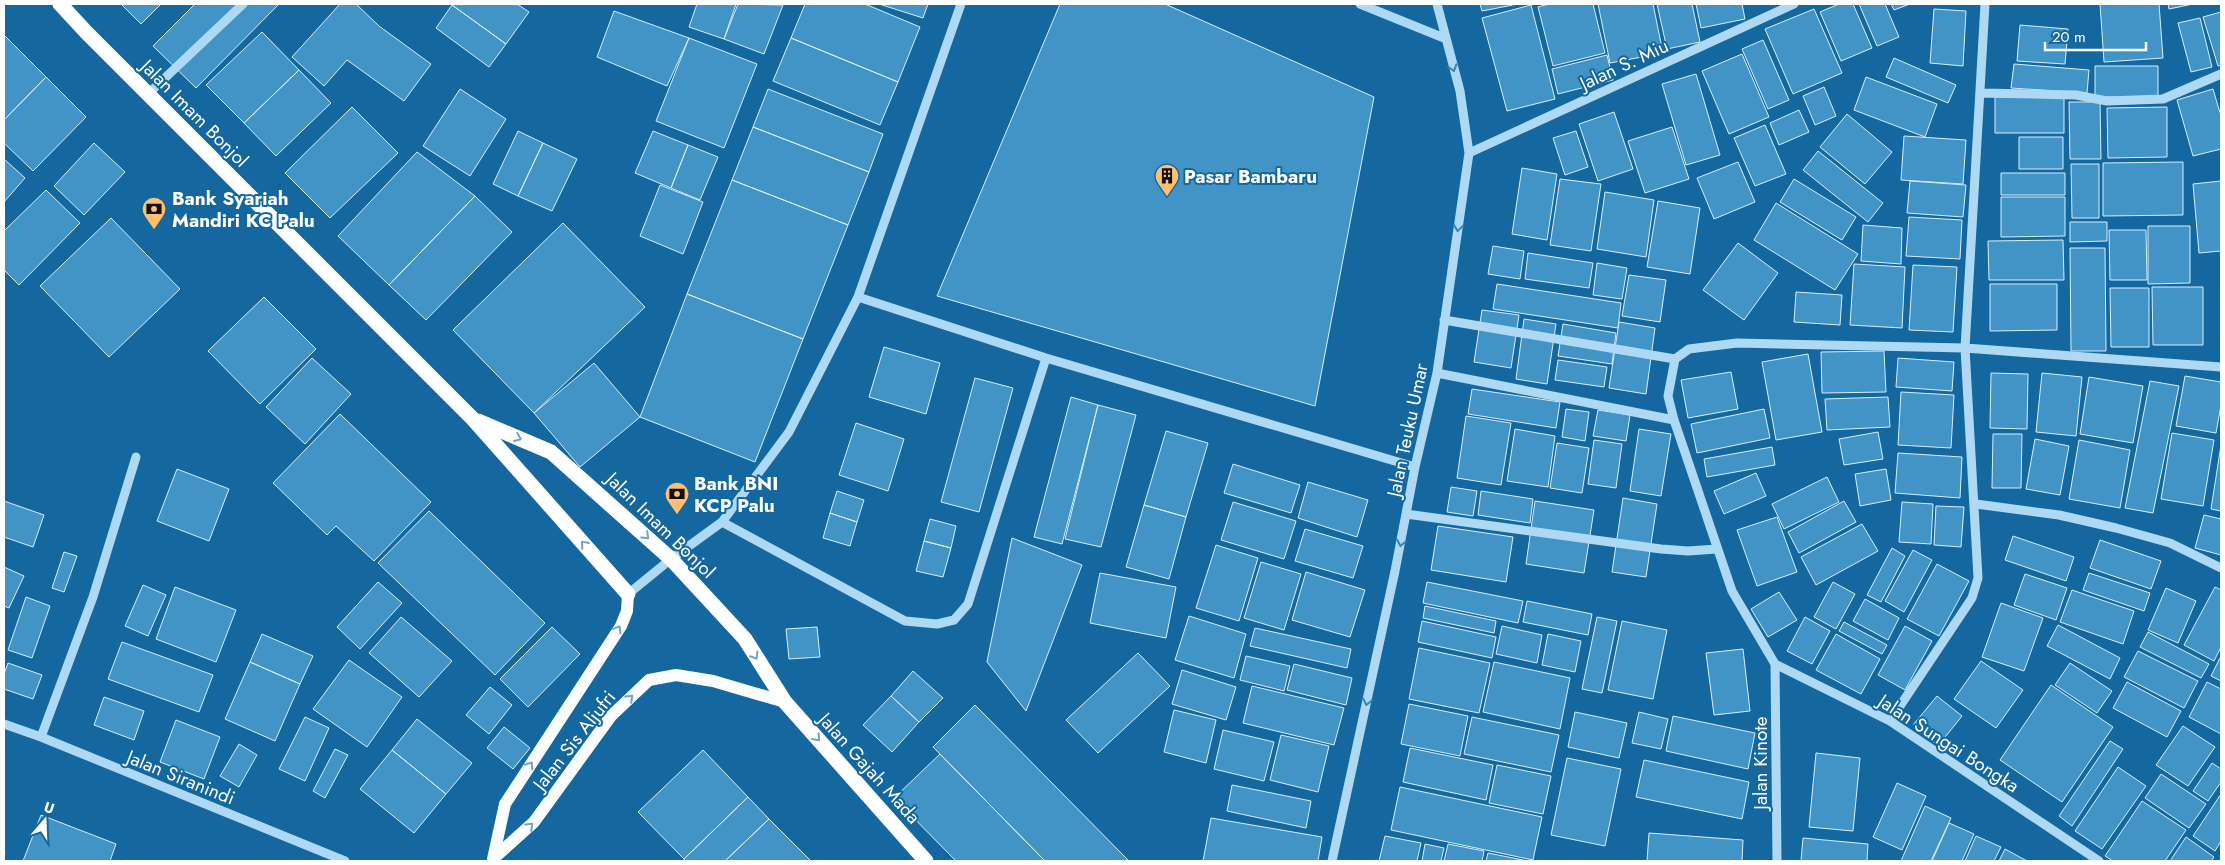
<svg xmlns="http://www.w3.org/2000/svg" width="2225" height="865" viewBox="0 0 2225 865" font-family="Jost,sans-serif">
<style>
.building{fill:#4294c7;stroke:#d5eefd}
.lines{fill:none;stroke-linecap:round;stroke-linejoin:round}
.minor{stroke:#add9f4;stroke-width:9}
.major{stroke:#fafdff;stroke-width:12}
.highway{stroke:#fff;stroke-width:15}
.oneway{stroke:#3a84b4}
.oneway2{stroke:#72a4c5}
.oneway3{stroke:#70a4c5}
.labels{text-anchor:middle;stroke-width:4;stroke-linejoin:round;paint-order:stroke}
.street-label{font-size:19px;fill:#fff;stroke:#14689f}
.poi-label{font-size:19px;font-weight:bold;fill:#fff;stroke:#14689f;text-anchor:start}
</style>
<rect width="100%" height="100%" fill="#14689f"/>
<path class="building" d="M121,4H161L141,24Z
M195,4H279L196,88L153,46Z
M340,4H356L379,26L431,64L404,101L347,60L324,86L292,57Z
M453,4H517L529,12L506,44L452,5Z
M697,4H736L724,39L689,27Z
M738,4L783,5L764,54L724,39Z
M805,4H865L920,27L898,82L791,38Z
M879,4H928L923,18Z
M1060,4H1165L1374,97L1315,406L937,296Z
M1480,4H1518L1482,11Z
M1549,4H1593L1605,53L1553,66L1538,7Z
M1598,4H1653L1663,53L1610,63Z
M1657,4H1692L1700,42L1667,49Z
M1696,4H1742L1745,19L1701,28Z
M1839,4H1853L1872,48L1841,61L1820,12Z
M1859,4H1885L1899,37L1877,46Z
M1891,4H1910L1894,10Z
M2100,4H2159L2163,58L2104,62Z
M2168,4H2193L2169,9Z
M452,5L506,44L489,67L436,28Z
M1531,5L1555,99L1507,111L1482,18Z
M1814,9L1842,73L1793,94L1765,29Z
M1934,9L1966,11L1963,66L1930,63Z
M614,11L689,38L667,86L597,57Z
M2221,12V65L2218,66L2203,17Z
M2200,18L2212,67L2191,72L2178,23Z
M2020,25L2068,29L2065,64L2017,61Z
M262,32L299,70L244,123L206,85Z
M4,35L46,77L4,120Z
M689,38L757,64L724,148L656,121Z
M791,38L898,82L880,125L773,81Z
M1763,40L1789,100L1768,109L1742,49Z
M1742,54L1769,117L1729,134L1702,71Z
M1607,55L1613,80L1558,94L1552,69Z
M1894,58L1956,85L1948,103L1886,77Z
M2014,64L2089,70L2087,93L2011,88Z
M2095,66H2158V97H2095Z
M299,70L331,103L276,156L244,123Z
M1696,74L1720,155L1686,165L1662,84Z
M46,77L86,117L33,171L4,143V120Z
M1866,77L1937,104L1925,137L1854,110Z
M1824,87L1836,116L1815,125L1803,96Z
M460,89L506,119L470,176L423,146Z
M768,89L883,134L869,172L753,127Z
M2213,89L2221,116V149L2193,156L2177,100Z
M2064,96V133H1995V97Z
M2069,102H2100L2101,159H2070Z
M352,107L398,153L330,218L285,173Z
M2167,107V157L2108,158L2107,108Z
M1799,110L1809,132L1779,145L1770,123Z
M1614,112L1633,169L1598,181L1579,124Z
M1847,114L1892,152L1865,184L1820,147Z
M1765,125L1786,174L1755,186L1734,138Z
M753,127L869,172L848,225L732,180Z
M1672,127L1689,179L1645,193L1628,141Z
M518,131L543,143L518,196L493,184Z
M653,131L688,145L671,188L635,173Z
M1576,131L1588,167L1565,175L1553,138Z
M1904,136L1966,140L1963,184L1901,180Z
M2019,137H2063V169H2019Z
M94,143L125,172L84,215L54,186Z
M543,143L577,159L552,211L518,196Z
M688,145L718,157L700,200L671,188Z
M1818,151L1883,203L1868,222L1803,170Z
M417,152L475,196L389,285L338,236Z
M4,159L25,178L4,202Z
M1738,162L1755,202L1714,219L1697,178Z
M2183,162V215L2103,216V163Z
M2071,164H2099V218H2072Z
M1522,168L1557,174L1547,240L1512,234Z
M2001,173H2065V195H2001Z
M1560,179L1601,184L1591,251L1550,245Z
M1794,179L1856,217L1842,240L1780,202Z
M732,180L848,225L803,339L687,294Z
M1910,181L1966,185L1963,217L1907,213Z
M2221,181V251L2199,253L2193,184Z
M660,185L703,202L683,254L640,236Z
M46,190L80,223L19,285L4,270V231Z
M1605,192L1654,200L1646,257L1597,249Z
M475,196L512,232L426,320L389,285Z
M2001,197H2065V236L2001,237Z
M1658,201L1700,208L1690,274L1647,267Z
M1776,203L1858,254L1835,290L1754,240Z
M1909,217L1962,220L1960,259L1906,256Z
M111,218L180,289L109,357L40,286Z
M2070,222H2107V241L2070,242Z
M563,223L645,307L534,413L453,330Z
M1863,225L1902,228L1901,264L1861,261Z
M2148,226H2190V283L2148,284Z
M2109,230H2146L2147,280H2110Z
M2063,240L2064,280H1989L1988,241Z
M1738,243L1778,273L1744,320L1703,290Z
M1493,246L1524,251L1520,279L1488,274Z
M2070,248H2105L2106,351H2071Z
M1528,253L1593,263L1589,288L1525,279Z
M1597,263L1627,268L1622,299L1593,295Z
M1854,264L1905,267L1902,328L1850,325Z
M1913,265L1957,267L1953,332L1909,330Z
M1629,275L1666,280L1660,322L1622,316Z
M1497,284L1621,303L1618,328L1493,309Z
M1990,284H2057V330L1990,331Z
M2152,287H2203V345H2153Z
M2110,288H2149V347H2111Z
M1796,292L1842,295L1840,325L1794,322Z
M687,294L803,339L755,462L640,417Z
M264,297L316,349L260,404L208,351Z
M1482,310L1519,315L1511,368L1474,362Z
M1524,319L1556,324L1547,384L1516,379Z
M1619,322L1655,328L1646,394L1609,388Z
M1563,324L1616,333L1612,364L1558,356Z
M884,347L940,363L926,414L869,397Z
M1884,351L1886,392L1822,393L1821,352Z
M1808,354L1822,432L1776,440L1762,362Z
M312,358L351,394L305,444L266,407Z
M1898,358L1954,362L1952,391L1896,387Z
M1558,360L1607,367L1604,387L1555,380Z
M594,363L640,417L580,467L534,413Z
M1731,372L1738,409L1688,418L1681,380Z
M1991,373L2028,374L2027,429L1990,428Z
M2042,373L2082,377L2076,436L2036,432Z
M2185,376L2221,382V405L2216,433L2176,426Z
M2089,377L2143,386L2133,443L2080,434Z
M975,378L1013,388L979,512L941,502Z
M2150,381L2179,386L2153,513L2125,508Z
M1472,389L1560,402L1556,428L1468,414Z
M1901,392L1954,395L1951,448L1898,445Z
M1071,397L1098,405L1062,544L1034,537Z
M1888,397L1890,427L1827,430L1825,399Z
M1098,405L1136,415L1101,547L1065,539Z
M1566,409L1589,412L1585,441L1562,437Z
M1764,409L1770,438L1697,453L1691,424Z
M1598,410L1630,415L1626,441L1593,436Z
M340,414L431,502L374,561L336,526L327,535L273,483Z
M1466,416L1511,423L1501,485L1457,478Z
M856,423L904,439L888,491L839,475Z
M1515,429L1555,436L1548,487L1507,481Z
M1639,429L1671,434L1661,496L1630,491Z
M1166,431L1208,443L1186,517L1144,505Z
M1878,432L1883,459L1844,465L1839,439Z
M2172,433L2214,440L2203,506L2161,499Z
M1993,434H2022L2021,488H1992Z
M2035,439L2069,446L2060,495L2026,489Z
M1594,440L1622,444L1616,488L1588,484Z
M2079,440L2130,450L2120,508L2069,499Z
M1557,443L1589,448L1582,493L1550,488Z
M2221,445V511L2211,509Z
M1772,447L1775,465L1707,477L1704,459Z
M1898,453L1962,457L1960,498L1895,493Z
M1233,464L1300,485L1291,513L1224,493Z
M177,469L229,489L209,541L157,521Z
M1886,469L1891,500L1860,506L1855,474Z
M1756,473L1766,496L1724,514L1714,491Z
M1827,477L1839,502L1784,529L1772,504Z
M1308,482L1368,500L1357,537L1298,518Z
M1451,487L1477,491L1473,516L1447,512Z
M837,491L864,500L857,522L830,513Z
M1481,491L1533,499L1530,523L1478,515Z
M1623,498L1657,504L1646,577L1612,572Z
M4,501L44,515L33,547L4,537Z
M1535,501L1594,510L1584,573L1526,564Z
M1844,501L1856,522L1799,553L1788,532Z
M1233,502L1296,521L1284,559L1221,540Z
M1902,502L1933,504L1931,544L1899,542Z
M1144,505L1186,517L1169,579L1126,567Z
M1936,506L1964,507L1961,547L1934,545Z
M429,511L545,623L495,675L378,563Z
M830,513L857,522L850,546L823,538Z
M2204,515L2221,519V555L2195,548Z
M1777,517L1797,572L1757,586L1737,530Z
M930,519L956,526L951,548L924,541Z
M1862,524L1878,551L1816,585L1801,557Z
M1438,526L1513,537L1506,582L1431,570Z
M1305,529L1363,546L1353,578L1295,561Z
M2013,536L2074,557L2066,581L2005,560Z
M1012,538L1082,565L1026,711L987,662Z
M2100,540L2161,561L2151,589L2090,568Z
M924,541L951,548L943,577L916,571Z
M1216,545L1258,558L1239,621L1196,608Z
M1892,548L1905,556L1881,602L1867,595Z
M1913,550L1932,560L1904,612L1885,601Z
M64,552L77,556L64,592L52,588Z
M1261,562L1301,574L1284,630L1244,618Z
M1937,564L1969,581L1939,636L1907,619Z
M4,567L24,576L9,608L4,606Z
M1306,572L1365,590L1350,637L1292,620Z
M1100,573L1176,587L1166,638L1090,623Z
M2089,573L2150,593L2144,611L2083,590Z
M2025,574L2067,588L2056,620L2014,605Z
M378,582L402,603L360,649L337,627Z
M1427,582L1523,601L1518,623L1423,603Z
M1833,582L1855,594L1836,629L1814,617Z
M143,585L166,595L148,636L125,626Z
M175,587L236,610L216,662L156,639Z
M2215,587L2221,590V647L2214,661L2184,645Z
M2166,588L2196,601L2178,643L2148,630Z
M2072,590L2134,611L2123,644L2060,622Z
M1779,592L1797,620L1768,637L1751,609Z
M26,597L50,606L32,658L8,650Z
M1865,599L1899,618L1888,640L1853,621Z
M1527,601L1592,614L1588,635L1523,622Z
M2001,603L2043,618L2024,671L1982,657Z
M1425,606L1496,621L1494,633L1423,618Z
M1189,616L1246,634L1234,678L1175,660Z
M401,617L452,661L419,697L369,653Z
M1597,617L1617,621L1602,693L1582,689Z
M1805,617L1830,631L1812,664L1787,651Z
M1422,621L1496,637L1492,658L1418,642Z
M1622,621L1667,630L1653,699L1608,690Z
M1844,622L1887,645L1882,654L1839,631Z
M2058,625L2120,658L2110,679L2047,646Z
M1502,626L1542,635L1537,663L1496,654Z
M1905,626L1932,641L1905,690L1878,675Z
M552,627L580,654L528,707L500,679Z
M817,627L820,657L789,659L786,629Z
M1255,628L1351,649L1347,668L1250,646Z
M2148,632L2209,664L2201,678L2140,647Z
M262,634L313,656L300,684L250,662Z
M1548,634L1581,641L1575,672L1542,665Z
M1836,634L1880,659L1861,694L1816,670Z
M122,642L213,675L199,712L108,679Z
M1419,648L1490,663L1479,713L1409,699Z
M1743,649L1750,711L1714,715L1706,653Z
M2138,651L2198,681L2184,708L2124,677Z
M1138,653L1170,686L1098,753L1066,720Z
M1246,656L1290,666L1284,691L1240,680Z
M2221,656V681L2211,676Z
M349,660L402,697L367,747L313,709Z
M1981,661L2023,690L1996,728L1954,699Z
M250,662L300,684L275,741L225,719Z
M1494,662L1570,678L1560,729L1483,712Z
M8,663L42,675L33,699L4,689V674Z
M2070,663L2112,691L2097,713L2055,685Z
M1294,664L1352,678L1346,705L1287,690Z
M1182,670L1236,687L1226,720L1172,704Z
M913,671L943,698L919,722L891,696Z
M2127,682L2181,711L2167,737L2113,708Z
M2207,682L2221,689V734L2189,717Z
M2051,685L2113,727L2062,802L2000,760Z
M1252,686L1344,708L1334,745L1243,723Z
M490,687L512,705L489,734L466,715Z
M891,696L919,722L892,752L863,725Z
M1937,696L1962,716L1938,746L1913,725Z
M104,697L144,711L134,740L94,725Z
M1409,704L1468,716L1460,756L1401,744Z
M975,705L1129,861H1045L933,747Z
M1174,710L1216,720L1206,763L1164,752Z
M1575,712L1627,723L1619,758L1568,747Z
M1639,712L1668,719L1661,749L1632,743Z
M1673,716L1755,733L1748,769L1666,751Z
M305,717L329,728L305,781L279,769Z
M1472,717L1559,735L1551,772L1464,754Z
M417,719L472,763L446,794L392,750Z
M176,720L220,737L204,779L160,762Z
M2183,726L2215,747L2188,786L2156,765Z
M504,727L530,748L513,769L487,748Z
M1223,730L1274,742L1264,781L1214,769Z
M1281,735L1329,746L1318,792L1270,780Z
M2110,741L2123,749L2072,826L2059,816Z
M239,744L257,755L239,787L220,776Z
M1410,748L1493,765L1486,800L1403,782Z
M335,749L348,755L325,798L313,791Z
M392,750L446,794L414,833L360,789Z
M703,750L748,797L684,859L638,812Z
M1816,753L1860,758L1853,831L1809,827Z
M940,754L1045,861H956L894,798Z
M1567,758L1621,769L1605,846L1551,835Z
M1644,760L1749,782L1742,819L1636,797Z
M2212,763L2221,769V782L2208,801L2193,791Z
M1497,765L1551,776L1543,814L1489,803Z
M2118,767L2146,786L2102,849L2075,831Z
M2161,774L2206,804L2189,828L2145,798Z
M1897,783L1926,796L1902,850L1873,837Z
M1232,785L1311,801L1306,828L1227,811Z
M1400,787L1542,817L1533,860L1391,830Z
M2221,794V841L2215,851L2193,836Z
M748,797L769,819L725,861H686L684,859Z
M2142,801L2186,830L2165,861H2113L2105,856Z
M1925,806L1951,818L1931,861H1901Z
M41,815L116,844L110,861H23Z
M1211,818L1322,837L1318,861H1203Z
M769,819L811,861H725Z
M1949,823L1974,834L1962,861H1932Z
M1649,833L1743,840L1742,861H1647Z
M1385,836L1421,843L1417,861H1379Z
M1976,836L2001,847L1994,861H1965Z
M2186,837L2214,857L2211,861H2170Z
M1803,838L1868,844L1867,861H1801Z
M1425,844L1444,848L1441,861H1422Z
M1448,844L1484,851L1482,861H1444Z
M2005,849L2027,861H1999Z
M1488,853L1528,861H1486Z"/>
<g class="lines">
<path class="minor" d="M1360,4L1444,38
M1981,93L2076,95L2107,101L2163,99L2221,74
M148,94L243,4
M1469,153L1794,4
M858,297L1046,358L1415,467
M1444,320L1675,359
M1437,373L1674,420
M1976,504L2059,515L2116,528L2170,543L2221,568
M1406,514L1661,549L1688,551L1717,549
M722,522L905,621L937,624L954,620L968,604L1046,358
M628,594L671,559L722,522L789,432L858,297L961,4
M1775,664L1890,721L2099,861
M1890,721L1972,598L1978,578L1965,348L1985,4
M4,724L41,737L345,861
M41,737L93,597L136,457
M1332,861L1395,571L1415,467L1437,373L1469,153L1460,91L1437,4
M1777,861L1775,664L1732,591L1674,420L1668,396L1675,359L1689,349L1737,343L1965,348L2221,367"/>
<path class="major" d="M494,858L534,822L611,716L649,680L676,675L713,681L785,702
M493,859L505,804L621,626L627,611L628,594"/>
<path class="highway" d="M60,4L87,33L473,419L628,594
M478,421L551,452L671,559L745,639L785,702L926,861"/>
</g>
<defs><path id="oneway-chevron" d="M-2-3.5L2.5 0L-2 3.5" fill="none" stroke-width="1.6" stroke-linecap="round" stroke-linejoin="round" transform="scale(1.25)"/></defs>
<g class="oneway">
<use href="#oneway-chevron" transform="translate(1453 68) rotate(74)"/>
<use href="#oneway-chevron" transform="translate(1458 228) rotate(98)"/>
<use href="#oneway-chevron" transform="translate(1401 543) rotate(101)"/>
<use href="#oneway-chevron" transform="translate(1367 702) rotate(102)"/>
</g>
<g class="oneway2">
<use href="#oneway-chevron" transform="translate(518 438) rotate(23)"/>
<use href="#oneway-chevron" transform="translate(646 536) rotate(43)"/>
<use href="#oneway-chevron" transform="translate(584 544) rotate(-131)"/>
<use href="#oneway-chevron" transform="translate(755 656) rotate(58)"/>
<use href="#oneway-chevron" transform="translate(817 738) rotate(48)"/>
</g>
<g class="oneway3">
<use href="#oneway-chevron" transform="translate(618 629) rotate(-59)"/>
<use href="#oneway-chevron" transform="translate(630 698) rotate(-44)"/>
<use href="#oneway-chevron" transform="translate(530 765) rotate(-57)"/>
<use href="#oneway-chevron" transform="translate(530 826) rotate(-44)"/>
</g>
<defs>
<symbol id="building-pin" viewBox="-11 -11 22 30"><path d="M0 17L-7.5 6A9.5 9.5 0 1 1 7.5 6Z" fill="#ffbe70" stroke="#14689f"/><path d="M-4-6H4V6H1V3H-1V6H-4ZM-2.5-4.3h1.7v1.8h-1.7ZM.8-4.3h1.7v1.8H.8ZM-2.5-1h1.7V.8h-1.7ZM.8-1h1.7V.8H.8Z" fill="#111"/></symbol>
<symbol id="bank-pin" viewBox="-11 -11 22 30"><path d="M0 17L-7.5 6A9.5 9.5 0 1 1 7.5 6Z" fill="#ffbe70" stroke="#14689f"/><path d="M-6-4H6V4H-6ZM0-2.3a2.3 2.3 0 1 0 0 4.6a2.3 2.3 0 1 0 0-4.6Z" fill="#111"/></symbol>
</defs>
<g fill-rule="evenodd">
<use href="#building-pin" x="1153" y="162" width="28" height="38"/>
<use href="#bank-pin" x="140" y="195" width="28" height="38"/>
<use href="#bank-pin" x="663" y="480" width="28" height="38"/>
</g>
<g class="labels">
<g class="street-label">
<text transform="translate(1624 64) rotate(-25)" y="7">Jalan S. Miu</text>
<text transform="translate(195 113) rotate(45)" y="7">Jalan Imam Bonjol</text>
<text transform="translate(1407 430) rotate(-78)" y="7">Jalan Teuku Umar</text>
<text transform="translate(661 525) rotate(44)" y="7">Jalan Imam Bonjol</text>
<text transform="translate(574 740) rotate(-52)" y="7">Jalan Sis Aljufri</text>
<text transform="translate(1949 743) rotate(33)" y="7">Jalan Sungai Bongka</text>
<text transform="translate(1760 763) rotate(-90)" y="7">Jalan Kinote</text>
<text transform="translate(870 768) rotate(48)" y="7">Jalan Gajah Mada</text>
<text transform="translate(181 777) rotate(22)" y="7">Jalan Siranindi</text>
</g>
<g class="poi-label">
<text x="1184" y="183">Pasar Bambaru</text>
<text x="172" y="205">Bank Syariah<tspan x="172" dy="22">Mandiri KC Palu</tspan></text>
<text x="694" y="490">Bank BNI<tspan x="694" dy="22">KCP Palu</tspan></text>
</g>
</g>
<rect width="2225" height="865" fill="none" stroke="#ffffff" stroke-width="10"/>
<g transform="translate(45 820) rotate(19)" stroke="#14689f" stroke-width="4" paint-order="stroke">
<path d="M0-4L9 19L0 12L-9 19Z" fill="#ffffff"/>
<text y="-8" font-size="14" font-weight="bold" text-anchor="middle" fill="#ffffff">U</text>
</g>
<path d="M2045 42v8h101v-8" fill="none" stroke="#ffffff" stroke-width="2.5"/>
<text x="2052" y="42" font-size="15" fill="#ffffff" stroke="#14689f" stroke-width="4" paint-order="stroke">20 m</text>
</svg>
